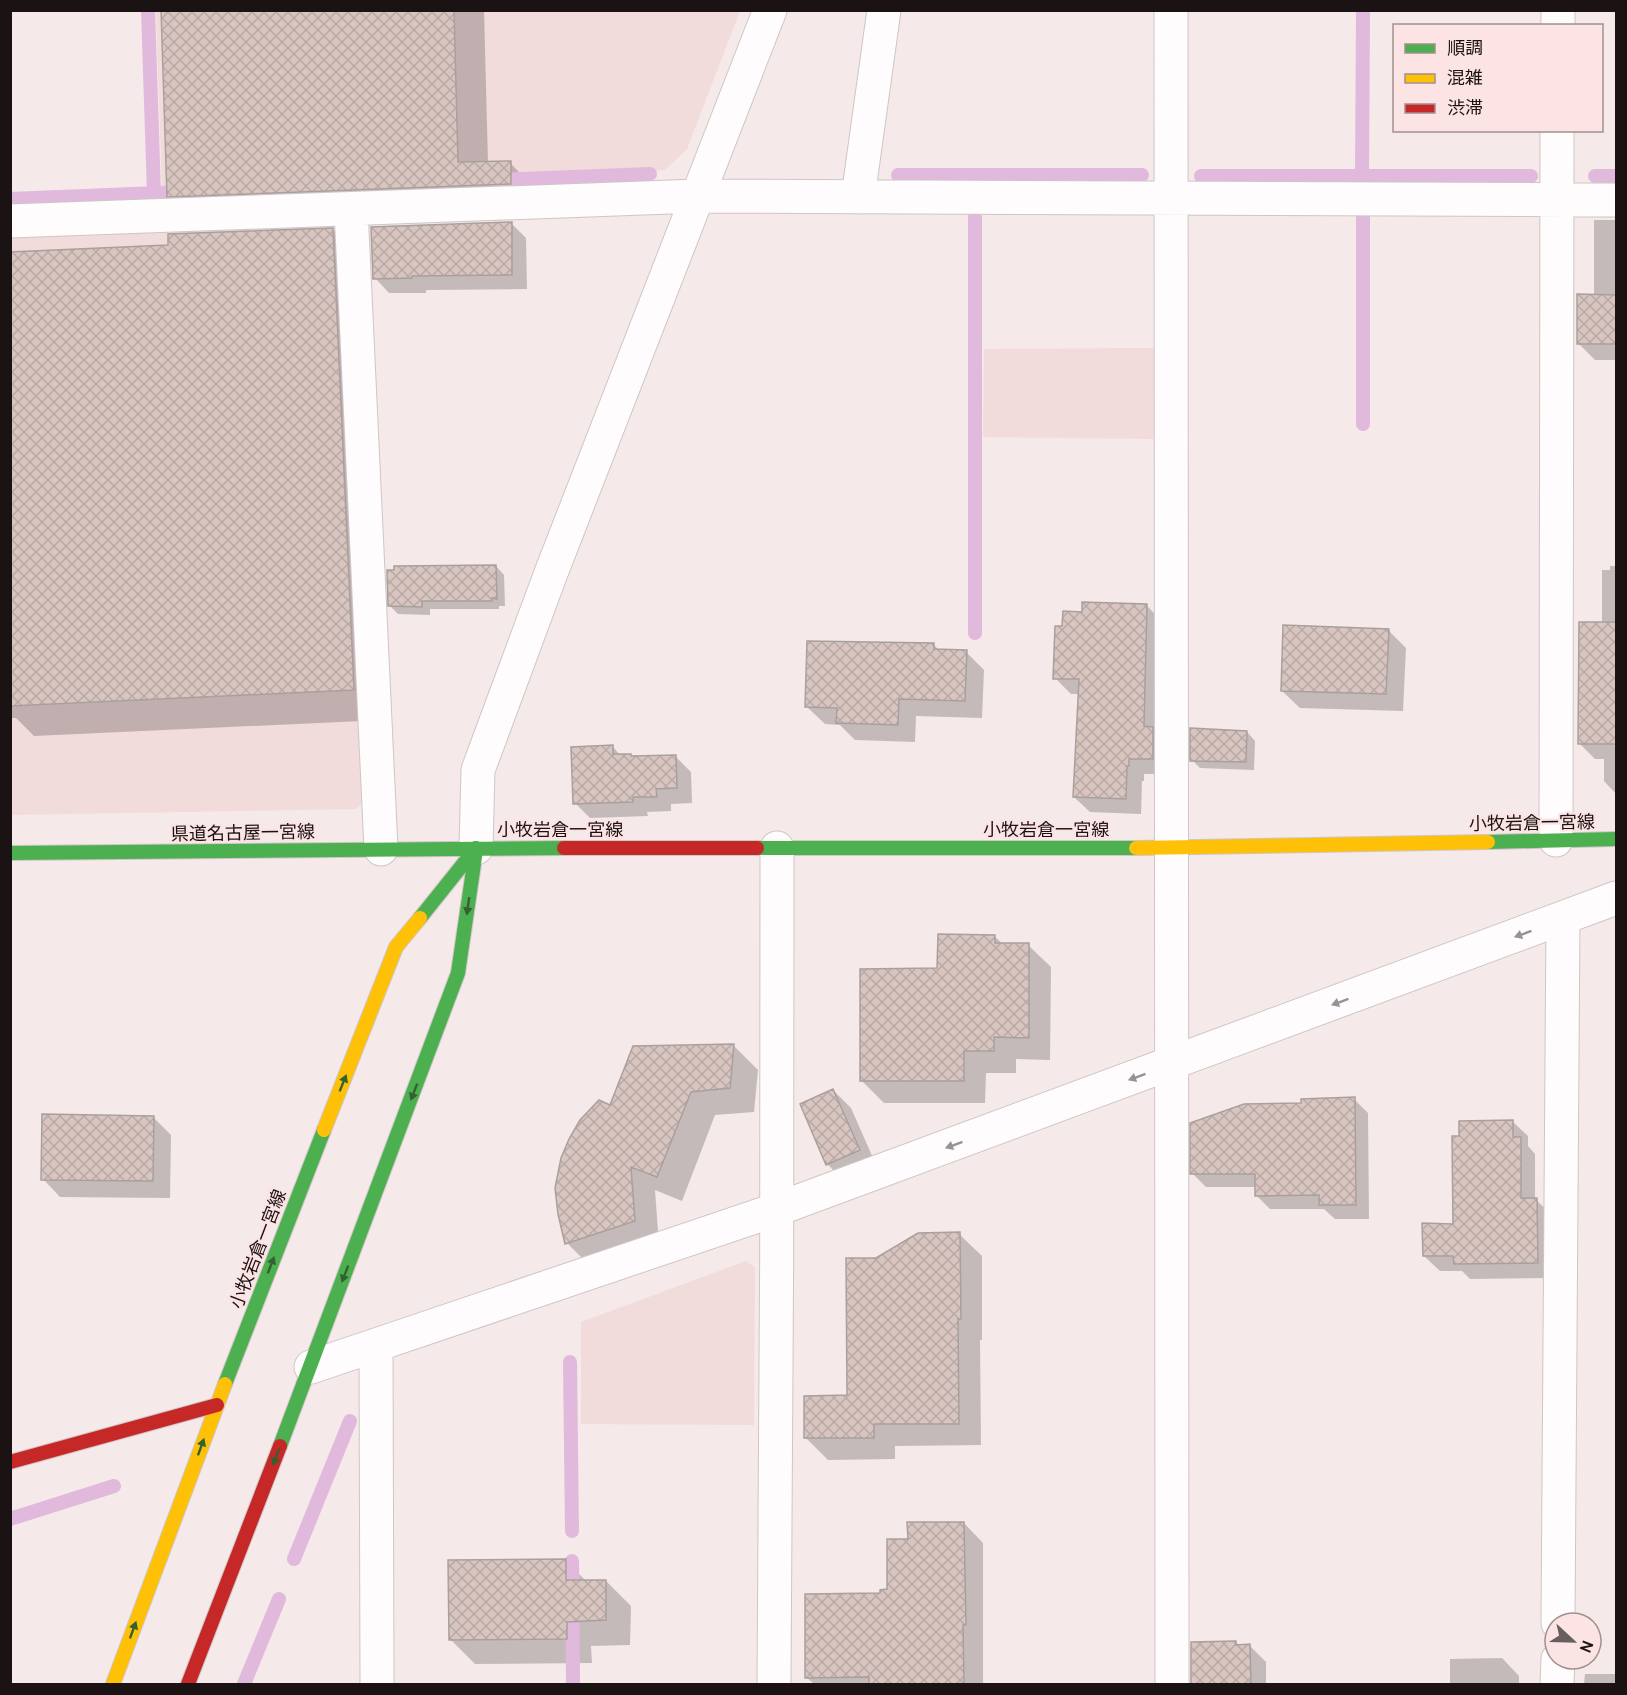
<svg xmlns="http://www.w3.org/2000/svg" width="1627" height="1695" viewBox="0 0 1627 1695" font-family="Cabin,'Noto Sans JP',sans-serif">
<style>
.built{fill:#f2dbdb}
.shadow{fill:#0003}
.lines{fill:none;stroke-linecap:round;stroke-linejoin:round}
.stream{stroke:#e1b9dc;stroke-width:14}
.building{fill:url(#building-cross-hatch);stroke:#a9a09e;stroke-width:1.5}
.street-casing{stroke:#cfc6c6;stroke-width:35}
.fast-casing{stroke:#cfc6c6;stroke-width:16}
.slow-casing{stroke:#cfc6c6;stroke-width:16}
.jam-casing{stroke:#cfc6c6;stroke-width:16}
.street{stroke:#fefcfc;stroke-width:33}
.fast{stroke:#4caf50;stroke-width:14}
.slow{stroke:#ffc107;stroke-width:14}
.jam{stroke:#c62828;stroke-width:14}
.oneway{fill:#346132}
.oneway2{fill:#989393}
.labels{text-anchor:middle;stroke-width:4.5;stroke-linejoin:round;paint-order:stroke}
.street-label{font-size:18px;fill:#1b1313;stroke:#fbe4e3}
</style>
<defs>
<pattern id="building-cross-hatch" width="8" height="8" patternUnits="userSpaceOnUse" patternTransform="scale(1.5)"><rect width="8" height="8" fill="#d8c5c0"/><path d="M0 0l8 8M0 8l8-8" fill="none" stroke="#b9a8a4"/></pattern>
</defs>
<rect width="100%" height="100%" fill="#f5e9e9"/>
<path class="built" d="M156,11H740L687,149L665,170L162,191Z
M343,224L370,797L356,809L13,815L11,813L10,235Z
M1157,348V439L983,437L984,349Z
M746,1261L755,1267L754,1425L581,1424V1322Z"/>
<path class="shadow" d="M162,10H484L488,163H510L542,195L200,228L168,196Z
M1594,220H1616V360H1595L1579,344L1594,296Z
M511,223L526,238L527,289L426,290V293H389L375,278Z
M333,230L363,260L384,720L34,736L16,718H10V254L170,246Z
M496,566L504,575L505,606H499V609H430V615L398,614L390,606Z
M1610,566H1616V794L1604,781V759H1595L1579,743L1602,623V570H1610Z
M1146,605L1162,621L1168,774H1144V781H1142L1141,814L1090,812L1074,797L1080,694H1071L1055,678L1064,628L1083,614Z
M1388,630L1406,648L1403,711L1300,708L1282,691Z
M934,645L940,651L966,652L984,670L982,718L916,716L915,742L855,740L840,725L825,724L807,707Z
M1247,732L1255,741L1254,770L1200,768L1192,760Z
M613,747L621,756L631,755L633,758L675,756L691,772L692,803L671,804V811L647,812L648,816L590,818L575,803Z
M994,936L1003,944L1028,945L1051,967L1050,1060L1016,1059V1073H986L985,1103H884L862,1081L939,970Z
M734,1046L758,1070L754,1112L715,1115L682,1201L655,1190L659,1245L591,1267L567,1243L611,1107Z
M833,1090L851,1108L877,1167L845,1181L827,1164Z
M1354,1099L1368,1113L1369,1219H1335L1324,1209H1270L1256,1195V1187H1206L1192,1173L1302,1104Z
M153,1117L171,1135L170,1198L60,1197L43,1179Z
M1512,1121L1528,1136V1146L1535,1154V1199L1552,1215L1553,1278L1470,1279L1462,1271H1440L1424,1256L1455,1225Z
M959,1234L982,1256V1340H980L981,1445L895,1446V1459L828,1460L805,1437L849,1397Z
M964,1523L983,1543V1684H814L806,1677L882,1594L889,1591L910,1540Z
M565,1560L586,1581H606L631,1606L630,1645L591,1646L592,1663L475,1664L450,1639Z
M1236,1642L1240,1646H1250L1266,1662V1684H1192V1643Z
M1502,1658L1519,1676V1684H1450V1659Z
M1585,1674H1616V1684H1584Z"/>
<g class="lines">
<path class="stream" d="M148,10L154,194
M898,175H1142
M1362,175L1363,10
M1201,176H1531
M1595,176H1616
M493,180L650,174
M10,199L183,192
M1363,215V424
M975,217V633
M570,1362L572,1531
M10,1519L114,1486
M294,1559L350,1421
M572,1561L573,1684
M244,1684L279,1599"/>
</g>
<path class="building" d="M161,10H454L458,162L511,161V184L167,197Z
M512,222V275L412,276V278L373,279L371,227Z
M333,228L354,690L10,706V252L168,245V234Z
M1577,294L1617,295V344H1577Z
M496,565L497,599L492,598V601H422V607L388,606L387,570H394V566Z
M1082,602L1147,604L1144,726L1153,727V759H1129V766H1127L1126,799L1073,797L1079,679H1053L1055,626H1062L1063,611L1082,612Z
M1579,622H1617V744H1578Z
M1283,625L1389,629L1386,694L1281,691Z
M807,641L934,643V649L967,650L965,701L899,699L898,725L836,723L837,708L805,707Z
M1190,728L1247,731L1246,762L1190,761Z
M613,745V754H631V756L676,755L677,788L656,789L657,797H633V802L573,804L571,747Z
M938,934L995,935V943H1029V1038L994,1037V1051H964V1081H860V969L937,968Z
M734,1044L730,1088L691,1092L657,1177L631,1167L635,1221L565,1244L558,1214L555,1188L561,1158L569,1139L580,1120L599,1100L610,1105L633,1046Z
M833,1089L860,1150L826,1165L800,1104Z
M1355,1097L1356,1205H1319V1195L1255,1196V1174H1190V1123L1244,1104L1301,1103V1099Z
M42,1114L154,1116L153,1181L41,1180Z
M1513,1120V1137H1521V1198H1537L1538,1263L1454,1264L1453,1256H1423L1422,1223L1453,1224L1452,1136H1459V1121Z
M960,1232L961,1319H958L959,1424H874V1438H804V1396L847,1395L846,1258H876L918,1233Z
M907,1522H964L966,1625H963L964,1684H869V1677L805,1678V1594L880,1593V1590L887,1589V1539H908Z
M566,1559V1580H606V1620L567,1622V1639L449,1640L448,1560Z
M1236,1641V1645L1250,1644L1251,1684H1191V1642Z"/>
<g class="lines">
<defs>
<path id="street" d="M1171,10L1172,1684
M1558,26V10
M858,197L884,10
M351,209L381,849
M10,221L698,196L1616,200
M1556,840L1557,130
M476,848L478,770L551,573L770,10
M376,1345L377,1684
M311,1367L775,1210L1616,898
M1558,1623L1563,919
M774,1684C777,1405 777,1127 777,848
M1557,1684L1558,1659"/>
<path id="fast" d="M1488,842L1616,839
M757,848H1136
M10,853L564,848
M420,918L476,848
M225,1384L324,1130
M280,1446L458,973L476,850"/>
<path id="slow" d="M1136,848L1488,842
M324,1130L396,947L420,918
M113,1684L225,1384"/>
<path id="jam" d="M564,848H757
M10,1462L217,1405
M188,1684L280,1446"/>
</defs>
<use href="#street" class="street-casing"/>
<use href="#fast" class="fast-casing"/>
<use href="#slow" class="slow-casing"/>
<use href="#jam" class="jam-casing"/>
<use href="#street" class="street"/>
<use href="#fast" class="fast"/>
<use href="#slow" class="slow"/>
<use href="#jam" class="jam"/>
</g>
<defs><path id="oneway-solid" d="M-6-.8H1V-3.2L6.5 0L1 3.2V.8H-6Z" transform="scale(1.5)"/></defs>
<g class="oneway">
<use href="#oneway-solid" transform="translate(468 906) rotate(98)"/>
<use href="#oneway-solid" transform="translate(343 1083) rotate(-68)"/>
<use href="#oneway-solid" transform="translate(414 1092) rotate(111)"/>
<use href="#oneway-solid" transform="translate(271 1265) rotate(-69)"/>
<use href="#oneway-solid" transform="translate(345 1274) rotate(111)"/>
<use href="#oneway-solid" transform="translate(201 1447) rotate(-70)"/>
<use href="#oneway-solid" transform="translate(276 1457) rotate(111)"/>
<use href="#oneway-solid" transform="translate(133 1630) rotate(-70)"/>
</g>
<g class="oneway2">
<use href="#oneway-solid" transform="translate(1523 934) rotate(160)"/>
<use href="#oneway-solid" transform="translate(1340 1002) rotate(160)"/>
<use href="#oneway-solid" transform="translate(1137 1077) rotate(160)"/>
<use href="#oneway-solid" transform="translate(954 1145) rotate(160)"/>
</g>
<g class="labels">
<g class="street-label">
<text transform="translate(1532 823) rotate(-1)" y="6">小牧岩倉一宮線</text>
<text x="560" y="836">小牧岩倉一宮線</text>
<text x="1046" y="836">小牧岩倉一宮線</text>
<text transform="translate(243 833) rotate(-1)" y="6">県道名古屋一宮線</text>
<text transform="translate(258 1249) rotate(-69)" y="6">小牧岩倉一宮線</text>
</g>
</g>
<rect width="1627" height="1695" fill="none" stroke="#1b1313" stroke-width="24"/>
<rect x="1393" y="24" width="210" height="108" fill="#fbe4e3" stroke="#a19090" stroke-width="1.5"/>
<rect x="1405" y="44" width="30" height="9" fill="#4caf50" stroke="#a19090" stroke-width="1.5"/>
<text x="1447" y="54" font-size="18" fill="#1b1313">順調</text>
<rect x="1405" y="74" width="30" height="9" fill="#ffc107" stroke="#a19090" stroke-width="1.5"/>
<text x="1447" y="84" font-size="18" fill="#1b1313">混雑</text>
<rect x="1405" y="104" width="30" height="9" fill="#c62828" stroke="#a19090" stroke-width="1.5"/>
<text x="1447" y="114" font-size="18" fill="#1b1313">渋滞</text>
<g transform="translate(1573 1641) rotate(112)"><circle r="28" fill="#fbe4e3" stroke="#a19090" stroke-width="1.5"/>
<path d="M0-4.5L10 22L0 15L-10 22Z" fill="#675e5e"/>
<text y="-9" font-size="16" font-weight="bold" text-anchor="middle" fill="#1b1313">N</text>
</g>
</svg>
